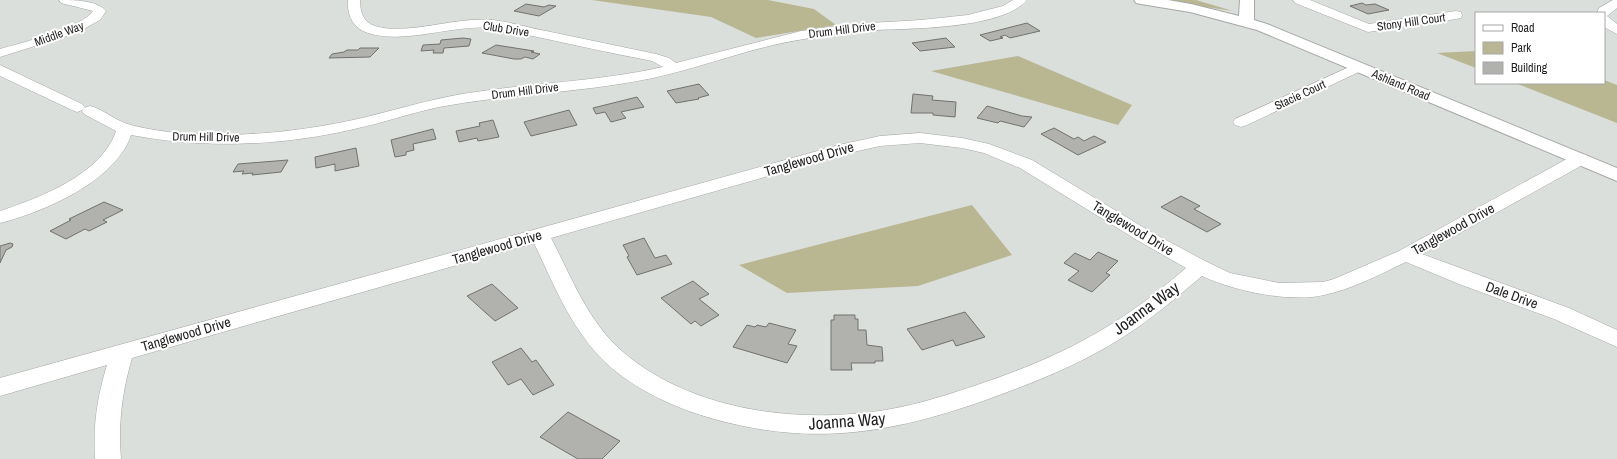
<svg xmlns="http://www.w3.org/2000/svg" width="1617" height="459" viewBox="0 0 1617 459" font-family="'Archivo Narrow',sans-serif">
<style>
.green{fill:#b9b692}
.building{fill:#b1b2ae;stroke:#71726e}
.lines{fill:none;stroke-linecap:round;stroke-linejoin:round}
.street-casing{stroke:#a5a8a5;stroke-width:1}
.secondary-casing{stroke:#a5a8a5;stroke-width:2}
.street{fill:#fff;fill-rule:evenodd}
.secondary{fill:#fff;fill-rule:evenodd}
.labels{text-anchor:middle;stroke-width:4;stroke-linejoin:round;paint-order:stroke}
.far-street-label{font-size:12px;fill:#1e1f1e;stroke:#fff}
.street-label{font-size:14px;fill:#1e1f1e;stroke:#fff}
.near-street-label{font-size:17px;fill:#1e1f1e;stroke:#fff}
</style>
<rect width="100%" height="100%" fill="#dbdfdc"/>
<path class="green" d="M592,0H768L814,9L836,25L756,38L711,17Z
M1158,0H1196L1233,11Z
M1476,51V68L1437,53Z
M1018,56L1132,105L1118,125L931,71Z
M1604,80L1617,85V123L1515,83H1604Z
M972,205L1012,255L918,286L787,293L739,265Z"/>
<path class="building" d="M1362,3L1366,5L1375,4L1389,10L1368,14L1350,6Z
M526,4L544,7L549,5L556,6L539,16L514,11Z
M1027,23L1040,31L1010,38L1005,35L1000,37L1003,38L990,41L980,35Z
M463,38L471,39L469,46L444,48L443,53H433L434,50L421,51L423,45L440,44L441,40Z
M946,38L955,47L920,51L912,43Z
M496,45L534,51L531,52L540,54L533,59L525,57L521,59H514L482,53Z
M360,48H379L370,57L329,58L332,54L344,52L347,50H358Z
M699,84L709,95L698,98L699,99L676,103L667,91Z
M913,94L933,96L932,100L956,102L955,117L933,115V113H911Z
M637,97L644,107L621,112L626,118L611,122L605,112L596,114L593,108Z
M987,106L1022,116L1032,117L1024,127L1000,121L998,123L977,118Z
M569,110L577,125L531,136L524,122Z
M493,120L499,137L478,141L477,138L459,142L456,131L480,126L479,123Z
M1054,128L1074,139L1078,137L1084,141L1094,136L1106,142L1078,155L1041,134Z
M433,129L436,139L413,144L414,150L406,152V155L395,157L391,140Z
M356,148L359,166L335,171V164L316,168L315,157Z
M288,160L281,172L252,175L253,173L242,174L244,171L233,172L238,164Z
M1181,196L1200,206L1194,209L1221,224L1207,232L1161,207Z
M104,202L123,210L103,220L107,222L89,231L85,229L66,239L50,231L71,220L69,219Z
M644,238L655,258L666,255L672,264L637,275L627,257L629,256L623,245Z
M10,243L13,244L12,247L6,250L0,263V246Z
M1098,252L1118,261L1106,273L1110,275L1092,292L1068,280L1079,271L1064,263L1075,253L1090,260Z
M693,281L709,294L699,299L719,315L701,326L695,321L691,324L661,298Z
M492,284L518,308L495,321L467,296Z
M965,312L985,337L956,346L953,340L922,350L907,329Z
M834,315H855V319H858V330H866L867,345L882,347L883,361H875V363H851L852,370H831V320H834Z
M769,323L796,330L788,344L797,346L787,363L733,347L747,325L755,327L757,325L766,327Z
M521,348L532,362L536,360L554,385L533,395L521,379L508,385L492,362Z
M568,412L620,441L602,459H578L540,437Z"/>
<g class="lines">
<defs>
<path id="street" d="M59,0C73,0 97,0 106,11L100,20L76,33L0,57V49C21,43 82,28 93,11L61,3Z
M348,0H360C360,12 363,22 375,26C407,36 457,16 493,20C511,22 529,28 546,31C583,39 619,46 656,54L669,58L676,63L801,31L853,24L921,20L968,15L1003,6L1013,0H1027C999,32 896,28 854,31C837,33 821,36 804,39C751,47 701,68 648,79C579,93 508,94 439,107C410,113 383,123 354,129C281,146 206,149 131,135C116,181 44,212 0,223V211C40,198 102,174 116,131L84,114L82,111L84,108L90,106C105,110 117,122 131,125C200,143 293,134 362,118C395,110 428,100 462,94C529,83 596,82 663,67L652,61C616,54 579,46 542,38C526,35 509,30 492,28C452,24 406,45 368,33C353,28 347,16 348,0Z
M1293,0H1310L1369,24L1456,11L1461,12L1462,15L1461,18L1456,19L1368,32L1295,3Z
M1613,0H1617V8L1607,16L1617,24V34L1604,27V13H1597L1599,8Z
M1358,63L1363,64L1365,67L1363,70L1247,125L1241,127L1235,125L1233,122L1235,119Z
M0,65L82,104L85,107L82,110L77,112L72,110L0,76Z
M920,133L962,138L989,144L1032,160L1151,232L1207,262L1230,273L1279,283L1323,282L1334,279L1399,251L1574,155L1580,154L1586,155L1588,159L1586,163L1422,254L1569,308L1617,330V347L1554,319L1459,284L1406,262C1380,274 1353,289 1324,295C1290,303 1234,291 1202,276C1176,298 1149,321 1120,339C1077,366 1030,384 983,401C888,434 812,446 714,419C675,408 635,390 605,362C571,329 554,285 534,243L132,358C122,392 118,424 121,459H95C93,426 97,397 107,365L0,396V378L839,145L880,136ZM920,143L962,148L984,153L1020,168L1137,240L1186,268C1160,290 1134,311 1105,328C1064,353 1019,371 974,386C947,395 919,404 891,409C803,425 693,412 623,352C588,322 572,278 551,238L849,153L880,146Z"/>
<path id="secondary" d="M1134,0H1168L1191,4L1239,16L1240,0H1254V20L1267,24L1617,168V181L1257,30L1190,12L1141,4L1136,3Z"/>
</defs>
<use href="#street" class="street-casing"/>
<use href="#secondary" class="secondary-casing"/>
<use href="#street" class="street"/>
<use href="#secondary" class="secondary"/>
</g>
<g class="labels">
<g class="far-street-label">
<text transform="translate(1411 22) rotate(-8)" y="4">Stony Hill Court</text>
<text transform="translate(506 29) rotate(9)" y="4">Club Drive</text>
<text transform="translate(842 30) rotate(-7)" y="4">Drum Hill Drive</text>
<text transform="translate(59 34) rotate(-20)" y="4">Middle Way</text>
<text transform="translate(1401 85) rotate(23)" y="4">Ashland Road</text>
<text transform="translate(525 91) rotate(-7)" y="4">Drum Hill Drive</text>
<text transform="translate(1300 95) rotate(-25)" y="4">Stacie Court</text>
<text transform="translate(206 137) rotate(1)" y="4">Drum Hill Drive</text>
</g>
<g class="street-label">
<text transform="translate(809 159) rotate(-16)" y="5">Tanglewood Drive</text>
<text transform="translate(1133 228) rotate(31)" y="5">Tanglewood Drive</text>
<text transform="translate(1453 229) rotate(-29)" y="5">Tanglewood Drive</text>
<text transform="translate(497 247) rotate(-16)" y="5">Tanglewood Drive</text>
<text transform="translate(1512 295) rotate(20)" y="5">Dale Drive</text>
<text transform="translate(186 334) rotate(-16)" y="5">Tanglewood Drive</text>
</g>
<g class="near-street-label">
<text transform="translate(1146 308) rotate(-36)" y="6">Joanna Way</text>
<text transform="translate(847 421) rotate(-4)" y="6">Joanna Way</text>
</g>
</g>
<rect x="1475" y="12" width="130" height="72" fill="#ffffff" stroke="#a5a5a5"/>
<rect x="1483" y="25" width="20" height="6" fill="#ffffff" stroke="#a5a5a5"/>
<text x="1511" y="32" font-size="12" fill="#1e1f1e">Road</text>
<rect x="1483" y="42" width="20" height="12" fill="#b9b692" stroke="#a5a5a5"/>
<text x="1511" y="52" font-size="12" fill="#1e1f1e">Park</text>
<rect x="1483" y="62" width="20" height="12" fill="#b1b2ae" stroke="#a5a5a5"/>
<text x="1511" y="72" font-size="12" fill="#1e1f1e">Building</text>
</svg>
